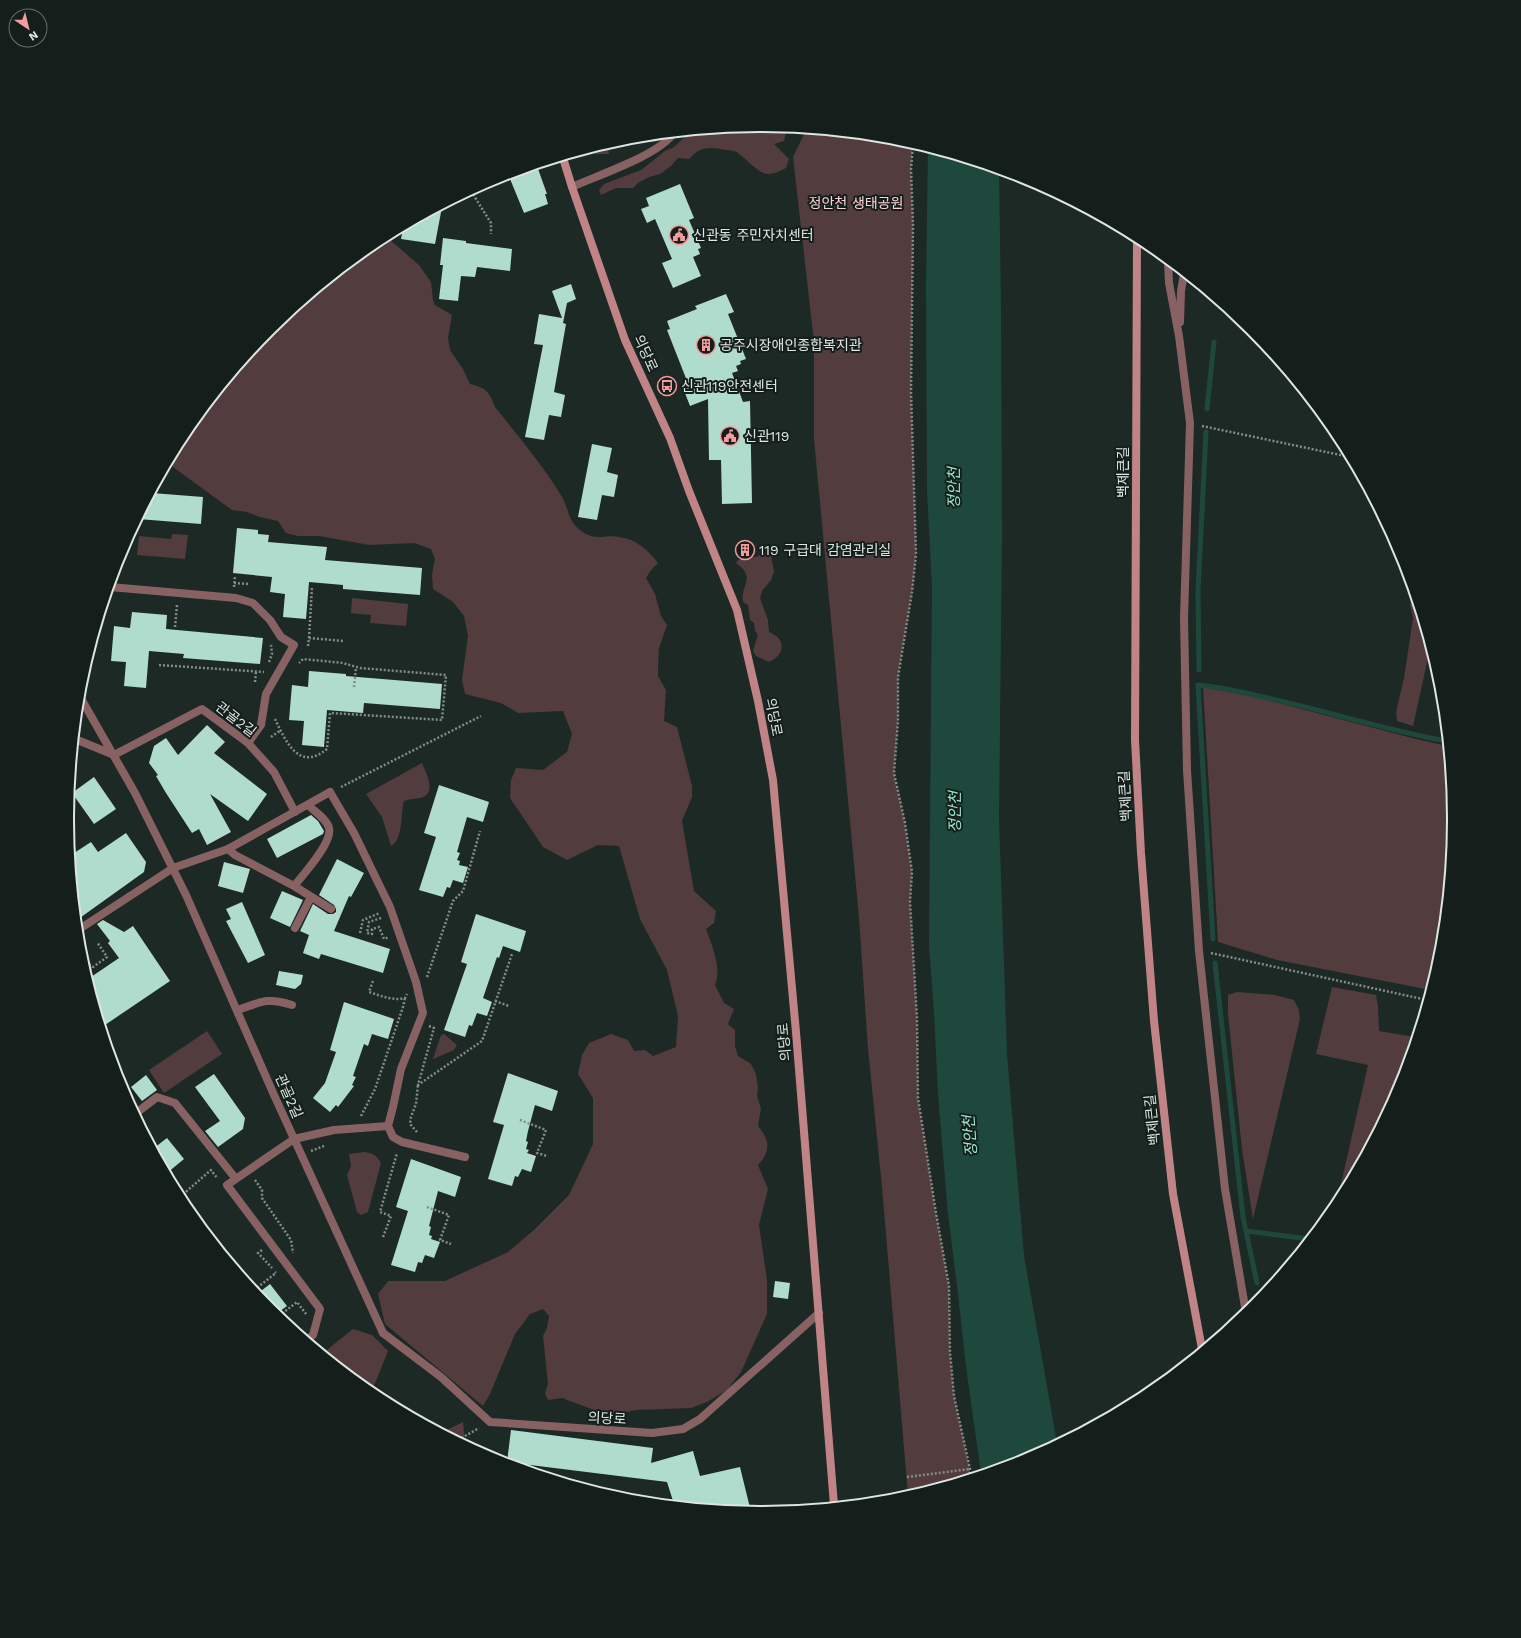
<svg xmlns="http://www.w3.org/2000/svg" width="1521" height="1638" viewBox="0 0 1521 1638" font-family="'Work Sans','Noto Sans KR',sans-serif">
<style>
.green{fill:#523c3d}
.water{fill:#1f483d}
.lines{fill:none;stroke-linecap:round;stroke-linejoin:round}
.stream{stroke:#1f483d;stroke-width:5}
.building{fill:#b0dccd}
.path{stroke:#838c89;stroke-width:2.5;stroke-dasharray:2 2;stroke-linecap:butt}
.lane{stroke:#886263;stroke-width:8}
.street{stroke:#886263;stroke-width:8}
.secondary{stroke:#c08486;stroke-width:8}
.labels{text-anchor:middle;stroke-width:4;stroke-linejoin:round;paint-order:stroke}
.park-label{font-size:14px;fill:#fcd1d2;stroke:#141f1b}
.poi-label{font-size:14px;fill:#dee6e3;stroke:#141f1b;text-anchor:start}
.street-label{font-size:14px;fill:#dee6e3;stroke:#141f1b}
.water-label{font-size:15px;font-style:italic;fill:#9ee8d1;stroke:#141f1b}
.rim{fill:none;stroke:#dee6e3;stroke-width:2}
</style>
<rect width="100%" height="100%" fill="#1d2925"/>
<path class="green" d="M761,126L787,128L784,141L774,144L789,159L786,168C780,171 774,174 768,174C757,173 747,159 738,153C735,150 730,151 726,150C710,147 701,146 689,159L678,158L671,166L660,174L649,177L638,183L633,188H616L601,195L599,190L604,184L641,170L665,151L674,147L690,132Z
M806,130L896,139L913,144L911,169L913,224L911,391L916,554L912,592L898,677V721L894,773L905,823L912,872L910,902L917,1018L918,1098L936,1213L949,1286L950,1352L954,1396L970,1469L969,1477L908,1495L882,1187L868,1049L859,917L814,439V342L793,157Z
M664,135L663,139C657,144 644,142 638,138Z
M608,144L609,154H595L593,149Z
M389,235V239L419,265L431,282L433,300L435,305L452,315L448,338L450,350L463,369L470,384C486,388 489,391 495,407C518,436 543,465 562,497C570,511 567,520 581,531C597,542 603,534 619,537C636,539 648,550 658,563L651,570L646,578L655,594L661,616L667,625L659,648L658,666V676L666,690L664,721L677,727L692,786V797L682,821L694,891L716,911L714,923L706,929C712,945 722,968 715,985L724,1003L734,1009L728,1024L735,1030V1046L738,1056L751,1064L756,1074L758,1088L757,1095L761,1109L758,1126C770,1140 771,1151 758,1165L768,1189L759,1225L767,1280V1314L741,1372L727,1390L707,1402L691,1408L636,1410L610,1416L562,1398L548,1400L545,1393L548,1384L543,1336L547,1328L549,1316L543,1309L530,1314L515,1334L490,1394L483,1406L385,1324L378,1294L388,1281H445L508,1252L534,1230L569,1195L593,1144V1098L578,1074L582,1055L589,1043L611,1034L628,1040L634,1051L645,1050L653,1056L676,1047L678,1016L667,970L640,919L619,846L598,845L567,860L543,847L510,798L511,780L516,768L543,770L567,752L572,734L563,711L518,713L501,703L465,694L462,680L468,636L464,616L453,602L433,589L432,574L435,559L431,549L414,543L369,545L319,536H298L286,533L278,521L260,517L247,512L232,510L173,467L171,458L184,434L270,328L375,242Z
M172,534L188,535L185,559L137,555L139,536L171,539Z
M763,550L771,555L774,572L771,580L762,591L760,598L768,620L769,632C787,639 785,655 769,662L756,656L753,651L758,635L755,631L754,623L750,620L748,605L743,602C740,584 757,578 736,563L738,560C743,557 751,556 756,557L760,555Z
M352,598L408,604L406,626L370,623L371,615L351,613Z
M1415,601L1430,649L1413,726L1397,721L1396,712L1404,678L1413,618L1410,604Z
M1203,687L1260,698L1416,739L1447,746L1454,819L1441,955L1430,990L1277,960L1218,942Z
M422,763C426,773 438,794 420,798C414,799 409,799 404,801C400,814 404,839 391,846L382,817L366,794Z
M1332,987L1376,995L1378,1006L1379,1031L1415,1037L1401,1085L1336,1206L1368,1065L1316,1054Z
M1237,992L1275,995L1294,1000L1299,1010L1300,1019L1253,1219L1242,1149L1228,1014V995Z
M207,1031L222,1054L164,1093L149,1070Z
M444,1034L457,1045L454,1050L433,1059L441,1035Z
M364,1152C373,1153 377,1156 381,1163L368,1212L361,1215L357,1212L347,1175L351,1166L349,1154Z
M353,1329L372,1335L388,1351L374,1386L369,1390L323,1353Z
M463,1422L465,1443L443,1432Z"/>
<path class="water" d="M928,148L999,170L1001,310L1002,535L999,818L1007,1054L1024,1256L1057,1443L1026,1460L981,1473L966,1367L957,1285L948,1215L938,1094L934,1012L929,945L932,587L927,490L926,286Z"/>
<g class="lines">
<path class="stream" d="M1207,409L1214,342
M1199,670L1198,591L1206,432
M1213,939L1198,685C1222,687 1245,693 1268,698C1327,711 1386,730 1446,741
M1215,963L1243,1217L1257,1283
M1246,1231L1309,1239"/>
</g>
<path class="building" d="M537,166L547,194H545L548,204L524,213L508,174Z
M680,184L694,218L689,220L701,248L698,249L700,254L693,257L701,276L673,288L662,263L672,259L655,219L647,223L641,209L649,206L646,198Z
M442,207L435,244L401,239L403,228Z
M443,238L466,241V243L512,249L510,271L477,267L475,277L461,276L458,301L439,299L443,265H440Z
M571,284L576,299L567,303L563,323L566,324L554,392L565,395L561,417L549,415L544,440L525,437L543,345L534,344L539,314L562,318L552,291Z
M726,294L734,312L728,314L746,359L740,361L741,364L736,366L738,371L732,373L743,402L750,401L752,503L722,504L721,460H709L708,399L690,406L683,388L689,386L667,330L670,329L667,321L697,309L695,306Z
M592,444L612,448L607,472L618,475L614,497L602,495L597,520L578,517Z
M152,493L203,497L201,524L138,519Z
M237,528L258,530V534L269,535L268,542L327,547L325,560L422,568L420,595L343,589V585L309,582L306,619L283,617L285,594L270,592L272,577L233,573Z
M132,612L167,615L166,629L263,638L260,664L183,658L184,654L149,651L146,688L124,686L126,662L111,661L114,626L130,628Z
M309,671L346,674V676L442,684L440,709L364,703L363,713L327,710L324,747L302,745L304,721L289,720L292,685L308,687Z
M207,725L225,742L214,753L267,794L248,821L210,794L231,832L207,845L199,829L192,833L166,793L156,776L158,775L149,763L154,746L166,738L178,755Z
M94,777L116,809L94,824L72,793Z
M439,785L489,802L483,822L467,817L457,852L460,853L457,860L460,861L459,865L468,867L463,883L453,880L450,888L447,887L443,897L419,890L436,837L424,833Z
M311,815L318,821L324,831L323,834L277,858L267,839Z
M126,833L146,862L144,872L77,920L71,855L91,842L98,852Z
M337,859L364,873L351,897L349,896L334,931L390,949L383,973L321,954L319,959L303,953L309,935L300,931L313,904L328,914H333L336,912V909L334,905L319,895Z
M224,862L250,869L243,893L218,886Z
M282,891L303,900L290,927L270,918Z
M242,902L265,955L248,963L226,921L231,919L226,909Z
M476,914L526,931L520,952L503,946L499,958L497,957L483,998L492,1002L487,1016L477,1013L472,1026L469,1025L465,1037L444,1030L467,964L461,962Z
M103,920L124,932L133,926L170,981L102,1027L88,979L119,958L108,943L110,941L97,924Z
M279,971L303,975L301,984L295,989L276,985Z
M344,1002L394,1019L388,1039L372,1034L368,1046L364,1044L353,1076L356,1077L352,1085L354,1086L338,1107L336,1105L330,1112L313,1098L325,1083L336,1052L330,1050Z
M508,1073L558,1091L552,1111L535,1105L528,1131L526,1141L528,1142L526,1149L529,1150L527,1153L536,1156L531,1172L522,1169L518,1177L515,1176L512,1186L488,1179L504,1125L493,1122Z
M214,1074L245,1118L243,1129L218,1147L205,1131L220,1121L195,1087Z
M146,1075L157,1090L142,1101L131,1087Z
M167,1138L184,1159L167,1173L154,1148Z
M411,1159L461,1177L455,1197L438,1191L429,1226L431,1227L429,1235L432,1236L431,1239L440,1242L434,1258L425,1255L422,1263L418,1262L415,1272L391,1265L408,1211L396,1207Z
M775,1281L790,1283L788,1299L773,1297Z
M270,1284L287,1306L276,1314L257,1294Z
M511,1430L653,1448L651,1463L693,1451L700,1476L740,1467L751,1512L674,1504L667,1482L507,1462Z"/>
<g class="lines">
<path class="path" d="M913,144L911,169L913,224L911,391L916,554L912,592L898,677V721L894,773L905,823L912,872L910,902L917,1018L918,1098L936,1213L949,1286L950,1352L954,1396L970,1469L969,1477
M471,191L491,223V234
M1202,426L1350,457
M234,583L248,584
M234,587L235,576
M175,627L177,605
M309,638L312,587
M308,646L309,638L344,641
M269,662L272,654L271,645
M159,665L264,672
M255,682L256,671
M354,687L356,667
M275,719C286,742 299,772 327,749L330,713L442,720L446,675L360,668L343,663L303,659L299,663
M271,737L281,730
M341,787L481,716
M381,918L369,922L367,933L372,934V929L379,927L384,939L389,937
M360,933L363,920L380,913
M80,951L92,968
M1211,953L1427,1000
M86,972L107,957L97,942
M427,977L453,901L463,891L480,831
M373,981L369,992C381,996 393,1001 405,998L407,994
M495,1001L509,1006
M429,1026L434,1028L418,1085L482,1041L512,954
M361,1116L375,1089L403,1007L405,998
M520,1120L546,1130L537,1153L547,1156
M417,1132L410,1124L411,1117L416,1104L418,1085
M311,1151L324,1146
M255,1180L262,1190V1198L291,1240L293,1253
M180,1197L211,1170L217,1178
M427,1207L449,1215L440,1240L451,1244
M383,1237L391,1216L380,1212L397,1153
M262,1250L258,1253L272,1268
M254,1290L276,1273L275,1272
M279,1316L297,1302L306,1314
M458,1440L479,1428
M907,1477L970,1469"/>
<path class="lane" d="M572,187C598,175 657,156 673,134
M110,587L236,598L253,603L270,620L281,637L294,645L266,694L261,725L248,743
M330,792L354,833L390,907L416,982L423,1013L401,1069L393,1107L388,1126L393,1137L402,1142L465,1157
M228,849L235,855L294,886C303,875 333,842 329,828C327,819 314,811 308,805
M294,886L331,909
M295,928L311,897
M238,1010C261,1002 267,997 292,1005
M135,1114L157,1097L175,1103L236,1179
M383,1333L441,1377L490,1422L652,1433L683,1429L700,1419L819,1313
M307,1340L313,1335L320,1309L227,1185L294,1139L334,1130L388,1126"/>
<path class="street" d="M1168,261L1169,283L1179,336L1190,423L1184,618L1187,770L1199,951L1225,1189L1246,1313
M1180,322L1181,291L1184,274
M79,695L135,793L186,895L274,1095L383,1333
M75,739L114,755L202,709L248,743L274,772L295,812
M78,930L173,868L228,849L330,792"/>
<path class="secondary" d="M563,158L572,187L625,340L670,438L689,491L737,610L758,701L773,780L796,1032L834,1505
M1137,237L1135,740L1141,853L1154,1021L1173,1194L1202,1349"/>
</g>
<defs>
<symbol id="civic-ring" viewBox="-11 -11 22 22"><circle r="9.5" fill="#141f1b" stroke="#f59b9e" stroke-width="1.5"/><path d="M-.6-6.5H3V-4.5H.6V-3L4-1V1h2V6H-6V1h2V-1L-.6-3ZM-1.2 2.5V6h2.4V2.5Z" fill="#f59b9e"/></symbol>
<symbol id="building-ring" viewBox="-11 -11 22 22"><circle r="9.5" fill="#141f1b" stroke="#f59b9e" stroke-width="1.5"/><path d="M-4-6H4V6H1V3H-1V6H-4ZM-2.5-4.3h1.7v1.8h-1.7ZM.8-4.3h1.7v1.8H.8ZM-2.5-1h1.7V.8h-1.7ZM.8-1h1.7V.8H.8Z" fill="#f59b9e"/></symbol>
<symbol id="bus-ring" viewBox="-11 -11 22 22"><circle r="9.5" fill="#141f1b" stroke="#f59b9e" stroke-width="1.5"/><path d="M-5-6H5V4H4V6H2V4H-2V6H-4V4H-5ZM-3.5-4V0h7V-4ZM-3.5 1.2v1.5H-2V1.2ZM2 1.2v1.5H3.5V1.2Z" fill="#f59b9e"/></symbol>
</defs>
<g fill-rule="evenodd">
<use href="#civic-ring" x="668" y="224" width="22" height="22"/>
<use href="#building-ring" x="695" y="334" width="22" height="22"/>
<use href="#bus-ring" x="656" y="375" width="22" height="22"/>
<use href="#civic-ring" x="719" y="425" width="22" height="22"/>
<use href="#building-ring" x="734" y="539" width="22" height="22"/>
</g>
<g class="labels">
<g class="park-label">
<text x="856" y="208">정안천 생태공원</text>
</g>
<g class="poi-label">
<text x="693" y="240">신관동 주민자치센터</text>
<text x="720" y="350">공주시장애인종합복지관</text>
<text x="681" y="391">신관119안전센터</text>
<text x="744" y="441">신관119</text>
<text x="759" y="555">119 구급대 감염관리실</text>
</g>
<g class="street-label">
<text transform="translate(646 353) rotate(66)" y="5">의당로</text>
<text transform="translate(1123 472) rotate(-90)" y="5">백제큰길</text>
<text transform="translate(774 717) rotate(79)" y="5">의당로</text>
<text transform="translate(236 719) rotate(38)" y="5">관골2길</text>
<text transform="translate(1125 796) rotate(-93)" y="5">백제큰길</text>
<text transform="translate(784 1042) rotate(-95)" y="5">의당로</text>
<text transform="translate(289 1096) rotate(66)" y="5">관골2길</text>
<text transform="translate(1152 1120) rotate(-96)" y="5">백제큰길</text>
<text transform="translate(607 1418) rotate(3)" y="5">의당로</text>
</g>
<g class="water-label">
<text transform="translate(954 488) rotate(-90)" y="5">정안천</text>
<text transform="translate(955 812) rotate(-90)" y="5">정안천</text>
<text transform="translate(970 1136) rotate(-94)" y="5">정안천</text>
</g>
</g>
<path d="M0 0H1521V1638H0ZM760 132H761A686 686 0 0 1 1447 818V820A686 686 0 0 1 761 1506H760A686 686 0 0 1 74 820V818A686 686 0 0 1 760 132Z" fill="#141f1b" fill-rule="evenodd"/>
<path class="rim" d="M760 132H761A686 686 0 0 1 1447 818V820A686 686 0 0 1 761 1506H760A686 686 0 0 1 74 820V818A686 686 0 0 1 760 132Z"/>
<g transform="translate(28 28) rotate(145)"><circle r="19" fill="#141f1b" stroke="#656f6b"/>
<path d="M0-3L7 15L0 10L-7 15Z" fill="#f59b9e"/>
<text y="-6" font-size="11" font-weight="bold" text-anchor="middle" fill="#dee6e3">N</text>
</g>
</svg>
